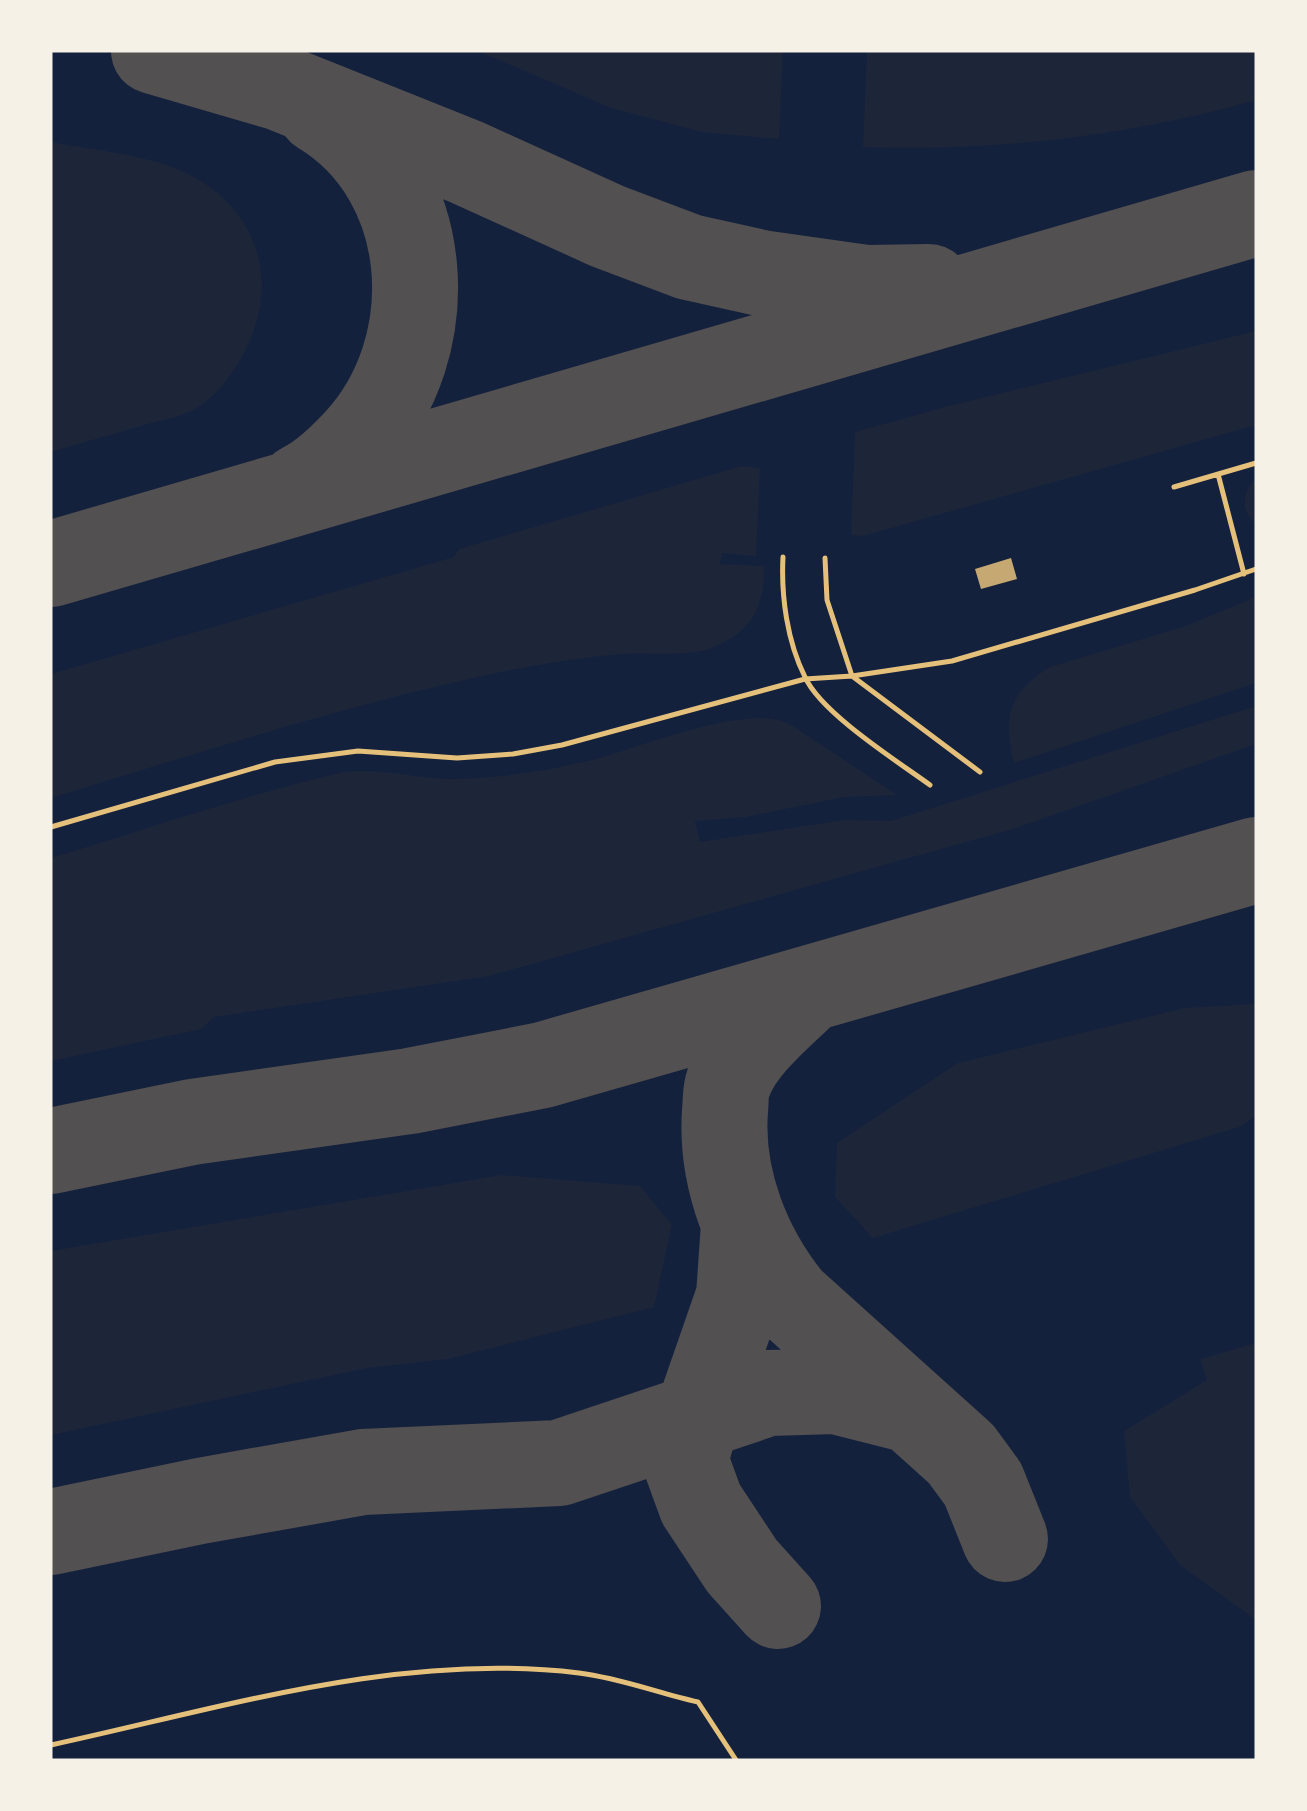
<svg xmlns="http://www.w3.org/2000/svg" width="1307" height="1811" viewBox="0 0 1307 1811" font-family="Jost,sans-serif">
<style>
.green{fill:#1d2539}
.lines{fill:none;stroke-linecap:round;stroke-linejoin:round}
.taxiway{stroke:#525050;stroke-width:86}
.building{fill:#c6a872}
.service{stroke:#e5c07b;stroke-width:5}
</style>
<rect width="100%" height="100%" fill="#14213d"/>
<path class="green" d="M478,51H783L779,139L702,132L611,108Z
M867,51H1256V100C1124,137 999,151 863,147Z
M51,142C96,151 149,154 190,175C249,205 275,265 255,326C246,357 219,399 189,412C176,418 161,420 148,424C115,433 83,443 51,452Z
M1256,331V425L863,536L851,535L855,432L945,407Z
M742,466L760,468L756,556L722,553L720,564L764,566C764,609 752,632 711,648C690,657 646,652 622,654C584,657 543,664 506,671C351,703 202,752 51,798V674L454,557L459,549Z
M1256,478V524C1239,510 1243,492 1256,478Z
M1256,597V683L1014,763C1003,718 1008,692 1050,667L1186,626Z
M1256,706V744L1016,828L489,976L214,1017L201,1029L51,1061V858C147,829 242,796 340,773C368,766 420,779 451,779C498,779 546,771 592,760C640,748 749,701 791,725L897,795L844,797L746,817L695,821L700,842L845,820L891,821Z
M1256,1004V1116L1239,1127L873,1238L835,1197L837,1143L958,1063L1185,1008Z
M502,1175L640,1186L672,1225L654,1307L447,1359L367,1368L51,1435V1251Z
M1256,1343V1620L1180,1565L1130,1497L1124,1431L1207,1380L1200,1359Z"/>
<g class="lines">
<path class="taxiway" d="M154,51L281,88L466,162L607,226L689,257L761,273L867,288L929,287
M302,486C323,476 341,458 356,442C444,348 435,180 320,111
M51,564L1256,213
M807,990C780,1016 740,1048 728,1084C725,1092 726,1103 725,1111C720,1179 748,1248 790,1300L961,1454L983,1484L1005,1539
M51,1151L192,1122L410,1091L543,1065L1256,860
M744,1224L739,1296L698,1414L685,1460L701,1504L742,1566L778,1606
M51,1532L200,1501L363,1472L559,1463L768,1393L836,1391L911,1410"/>
</g>
<path class="building" d="M1011,558L1017,579L981,589L975,569Z"/>
<g class="lines">
<path class="service" d="M1218,474L1244,574
M1174,487L1256,463
M783,557C781,596 787,641 805,677C821,713 897,761 930,785
M825,558L827,600L852,676L980,772
M51,827L275,762L358,751L457,758L513,754L562,745L805,679L852,676L952,661L1195,590L1256,569
M51,1745C222,1708 402,1651 579,1673C620,1678 658,1693 698,1702L736,1760"/>
</g>
<rect width="1307" height="1811" fill="none" stroke="#f6f1e7" stroke-width="105"/>
</svg>
